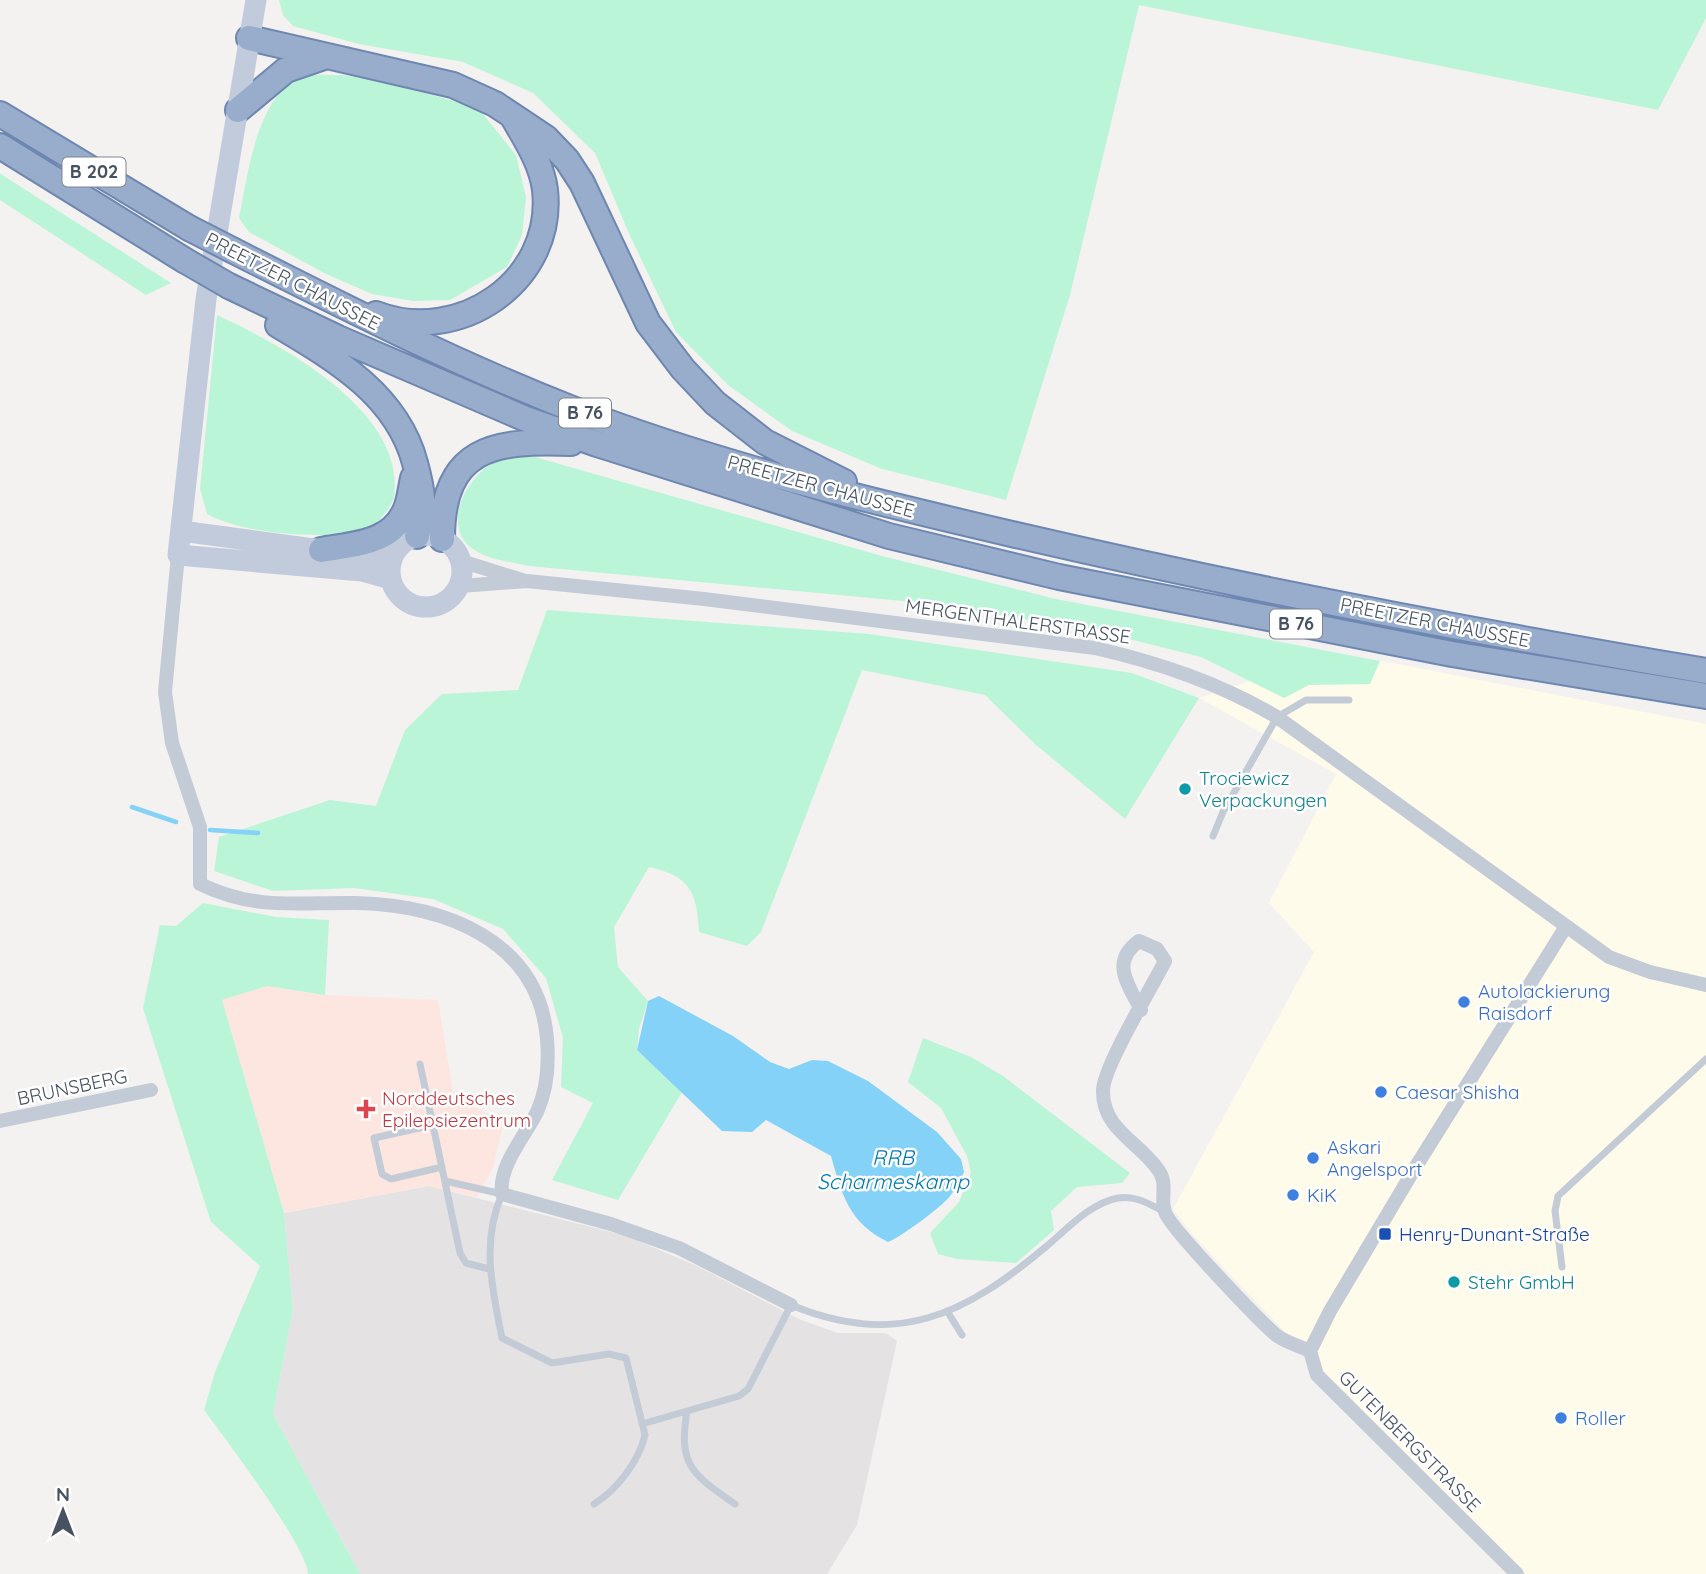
<svg xmlns="http://www.w3.org/2000/svg" width="1706" height="1574" viewBox="0 0 1706 1574" font-family="Quicksand,sans-serif">
<style>
.commercial{fill:#fefbea}
.education{fill:#e5e2e3}
.medical{fill:#fee6e0}
.green{fill:#bbf5d8}
.water{fill:#84d2f7}
.lines{fill:none;stroke-linecap:round;stroke-linejoin:round}
.stream{stroke:#84d2f7;stroke-width:4.5}
.trunk-casing{stroke:#6e87b1;stroke-width:28}
.service{stroke:#c3cbd7;stroke-width:7}
.minor{stroke:#c3cbd7;stroke-width:14}
.secondary{stroke:#c2cbdc;stroke-width:21}
.trunk{stroke:#98accc;stroke-width:24}
.trunk-bridge-casing{stroke:#6e87b1;stroke-width:28;stroke-linecap:butt}
.trunk-bridge{stroke:#98accc;stroke-width:24}
.culture-dot{fill:#0f9aa8;stroke:#fff;stroke-width:2.5}
.shop-dot{fill:#3f7fe0;stroke:#fff;stroke-width:2.5}
.health-dot{fill:#e0444e;stroke:#fff;stroke-width:2.5}
.transit-dot{fill:#1a4fb4;stroke:#fff;stroke-width:2.5}
.labels{text-anchor:middle;stroke-width:5;stroke-linejoin:round;paint-order:stroke}
.shield{fill:#fff;stroke:#7e8590;stroke-width:2}
.shield-label{font-size:18px;font-weight:bold;fill:#465161}
.street-label{font-size:19px;fill:#465161;stroke:#fff}
.culture-label{font-size:19px;fill:#0d838f;stroke:#fff;text-anchor:start}
.shop-label{font-size:19px;fill:#366cbe;stroke:#fff;text-anchor:start}
.health-label{font-size:19px;fill:#be3a42;stroke:#fff;text-anchor:start}
.transit-label{font-size:19px;fill:#164399;stroke:#fff;text-anchor:start}
.water-label{font-size:21px;font-style:italic;fill:#017ab2;stroke:#fff}
</style>
<rect width="100%" height="100%" fill="#f4f1f1"/>
<path class="commercial" d="M1382,661L1706,724V1574H1525L1320,1369L1192,1234L1173,1209L1314,952L1269,903L1336,774L1199,698L1288,668Z"/>
<path class="education" d="M429,1186L627,1236L697,1266L801,1320L838,1333H886L897,1341L857,1525L827,1574H360L273,1414L293,1310L284,1213Z"/>
<path class="medical" d="M267,986L325,995L438,1000L454,1097L504,1122L493,1168L477,1197L429,1186L284,1213L222,1000Z"/>
<path class="green" d="M279,0H1706V18L1658,110L1139,5L1070,295L1006,500L882,469L792,431L728,385L676,332L630,236L595,153L533,93L463,62L359,44L293,26L283,15Z
M342,75L383,81L478,108L516,155L526,197L522,235L507,267L450,300L413,301L372,294L324,273L249,232L239,218C248,176 256,92 304,77C315,73 331,76 342,75Z
M0,173L7,178L171,283L146,295L0,200Z
M217,315C282,345 406,411 394,496C393,507 377,522 370,531C324,539 248,536 207,514L200,489Z
M528,455L882,556L1056,599L1380,661L1370,684L1309,685L1284,698L1201,657L1097,631L924,603L529,566C511,562 491,560 476,551C440,530 464,481 491,464C501,458 516,458 528,455Z
M547,610L869,634L1132,673L1199,698L1125,819L1035,744L985,695L862,670L761,932L747,946L699,932C697,892 690,876 649,867L614,927L618,967L648,1001L639,1029L637,1050L682,1092L618,1200L552,1180L593,1103L561,1087L563,1038L546,978L503,929L433,899L354,888L273,891L214,871L219,837L330,800L376,806L405,730L442,694L518,690Z
M203,903L276,917L329,920L325,995L267,986L222,1000L284,1213L293,1310L273,1414L360,1574H308C308,1548 224,1437 204,1410L215,1372L260,1266L211,1222L143,1008L160,925L176,926Z
M923,1038L971,1057L1003,1076L1130,1173L1122,1183L1077,1187L1051,1211L1054,1230L1016,1263L957,1259L938,1254L930,1233L959,1202L971,1173L967,1156L941,1108L908,1082Z"/>
<path class="water" d="M659,996L733,1036L770,1062L789,1069L812,1060L828,1061L868,1081L937,1132L961,1159L964,1172C960,1180 956,1189 950,1196C943,1206 898,1239 888,1242C849,1223 842,1195 831,1156L766,1120L752,1132L722,1131L637,1050L648,1001Z"/>
<g class="lines">
<path class="stream" d="M132,807L176,822
M210,830L258,833"/>
<defs>
<path id="trunk" d="M249,38L453,85L495,104L546,138L567,160L582,183L648,323L683,369L715,403L765,442L844,482
M238,110L286,70L324,57
M0,114L189,228
M0,146L184,260
M234,251C346,308 453,362 570,408C714,464 866,500 1016,535C1244,588 1475,632 1706,671
M229,286L338,338L526,419L597,444L889,536L1059,577L1452,654L1706,696
M376,314C459,346 555,281 545,190C542,164 526,140 513,117
M278,325C335,359 397,395 415,463C423,492 425,505 417,536
M442,539C442,447 494,440 571,443
M321,550C354,544 394,544 407,506C410,497 411,487 413,478"/>
</defs>
<use href="#trunk" class="trunk-casing"/>
<path class="service" d="M1213,836L1223,812L1277,717L1306,700H1349
M420,1064L460,1253L466,1263L489,1269
M433,1125L374,1138L382,1174L391,1179L442,1167
M445,1181L502,1194C481,1242 492,1288 502,1338L552,1363L609,1354L626,1358L645,1435C639,1461 617,1490 594,1504
M1562,1267L1555,1211L1558,1196L1706,1059
M947,1311L962,1335
M687,1411C678,1466 692,1474 735,1504
M642,1424L739,1396L748,1389L791,1305C897,1349 965,1315 1048,1245C1068,1228 1091,1203 1118,1198C1135,1195 1149,1204 1163,1211"/>
<path class="minor" d="M178,555L165,692L172,743L200,827V884C256,911 298,902 356,903C443,905 539,939 547,1039C549,1063 547,1090 537,1112C525,1136 498,1166 502,1194L611,1224L679,1248L791,1305
M461,561L525,581
M460,586L527,581L704,599L1095,648C1160,663 1219,683 1277,717L1609,957L1650,972L1706,985
M1141,1010C1128,984 1110,962 1139,941L1157,949L1165,961C1151,989 1104,1066 1103,1090C1102,1130 1140,1142 1159,1171C1168,1184 1160,1199 1165,1212C1170,1228 1259,1320 1276,1335C1285,1342 1299,1346 1310,1351
M0,1121L151,1090
M1517,1574L1317,1375L1310,1351L1330,1311L1415,1168L1565,928"/>
<path class="secondary" d="M256,0L206,299L178,555L362,571L390,579
M181,531L321,550C346,557 369,559 394,553
M390 571a36 36 0 1 1 72 0a36 36 0 1 1-72 0Z"/>
<use href="#trunk" class="trunk"/>
<defs>
<path id="trunk-bridge" d="M189,228L234,251
M184,260L229,286"/>
</defs>
<use href="#trunk-bridge" class="trunk-bridge-casing"/>
<use href="#trunk-bridge" class="trunk-bridge"/>
</g>
<g class="culture-dot">
<circle cx="1185" cy="789" r="7"/>
<circle cx="1454" cy="1282" r="7"/>
</g>
<g class="shop-dot">
<circle cx="1464" cy="1002" r="7"/>
<circle cx="1381" cy="1092" r="7"/>
<circle cx="1313" cy="1158" r="7"/>
<circle cx="1293" cy="1195" r="7"/>
<circle cx="1561" cy="1418" r="7"/>
</g>
<path class="health-dot" d="M362.5 1098.5h7v7h7v7h-7v7h-7v-7h-7v-7h7z"/>
<rect class="transit-dot" x="1378" y="1227" width="14" height="14" rx="3.5"/>
<g class="labels">
<g class="shield">
<rect x="62.5" y="157.5" width="63" height="29" rx="5"/>
<rect x="559" y="398.5" width="52" height="29" rx="5"/>
<rect x="1270" y="609.5" width="52" height="29" rx="5"/>
</g>
<g class="shield-label">
<text x="94" y="178">B 202</text>
<text x="585" y="419">B 76</text>
<text x="1296" y="630">B 76</text>
</g>
<g class="street-label">
<text transform="translate(293 281) rotate(27)" y="7">PREETZER CHAUSSEE</text>
<text transform="translate(821 486) rotate(15)" y="7">PREETZER CHAUSSEE</text>
<text transform="translate(1018 621) rotate(8)" y="7">MERGENTHALERSTRASSE</text>
<text transform="translate(1435 622) rotate(11)" y="7">PREETZER CHAUSSEE</text>
<text transform="translate(72 1087) rotate(-12)" y="7">BRUNSBERG</text>
<text transform="translate(1410 1441) rotate(45)" y="7">GUTENBERGSTRASSE</text>
</g>
<g class="culture-label">
<text x="1199" y="785">Trociewicz<tspan x="1199" dy="22">Verpackungen</tspan></text>
<text x="1468" y="1289">Stehr GmbH</text>
</g>
<g class="shop-label">
<text x="1478" y="998">Autolackierung<tspan x="1478" dy="22">Raisdorf</tspan></text>
<text x="1395" y="1099">Caesar Shisha</text>
<text x="1327" y="1154">Askari<tspan x="1327" dy="22">Angelsport</tspan></text>
<text x="1307" y="1202">KiK</text>
<text x="1575" y="1425">Roller</text>
</g>
<g class="health-label">
<text x="382" y="1105">Norddeutsches<tspan x="382" dy="22">Epilepsiezentrum</tspan></text>
</g>
<g class="transit-label">
<text x="1399" y="1241">Henry-Dunant-Straße</text>
</g>
<g class="water-label">
<text x="893" y="1165">RRB<tspan x="893" dy="24">Scharmeskamp</tspan></text>
</g>
</g>
<g transform="translate(63 1511)" stroke="#ffffff" stroke-width="5" paint-order="stroke">
<path d="M0-5L12 26L0 18L-12 26Z" fill="#465161"/>
<text y="-10" font-size="19" font-weight="bold" text-anchor="middle" fill="#465161">N</text>
</g>
</svg>
